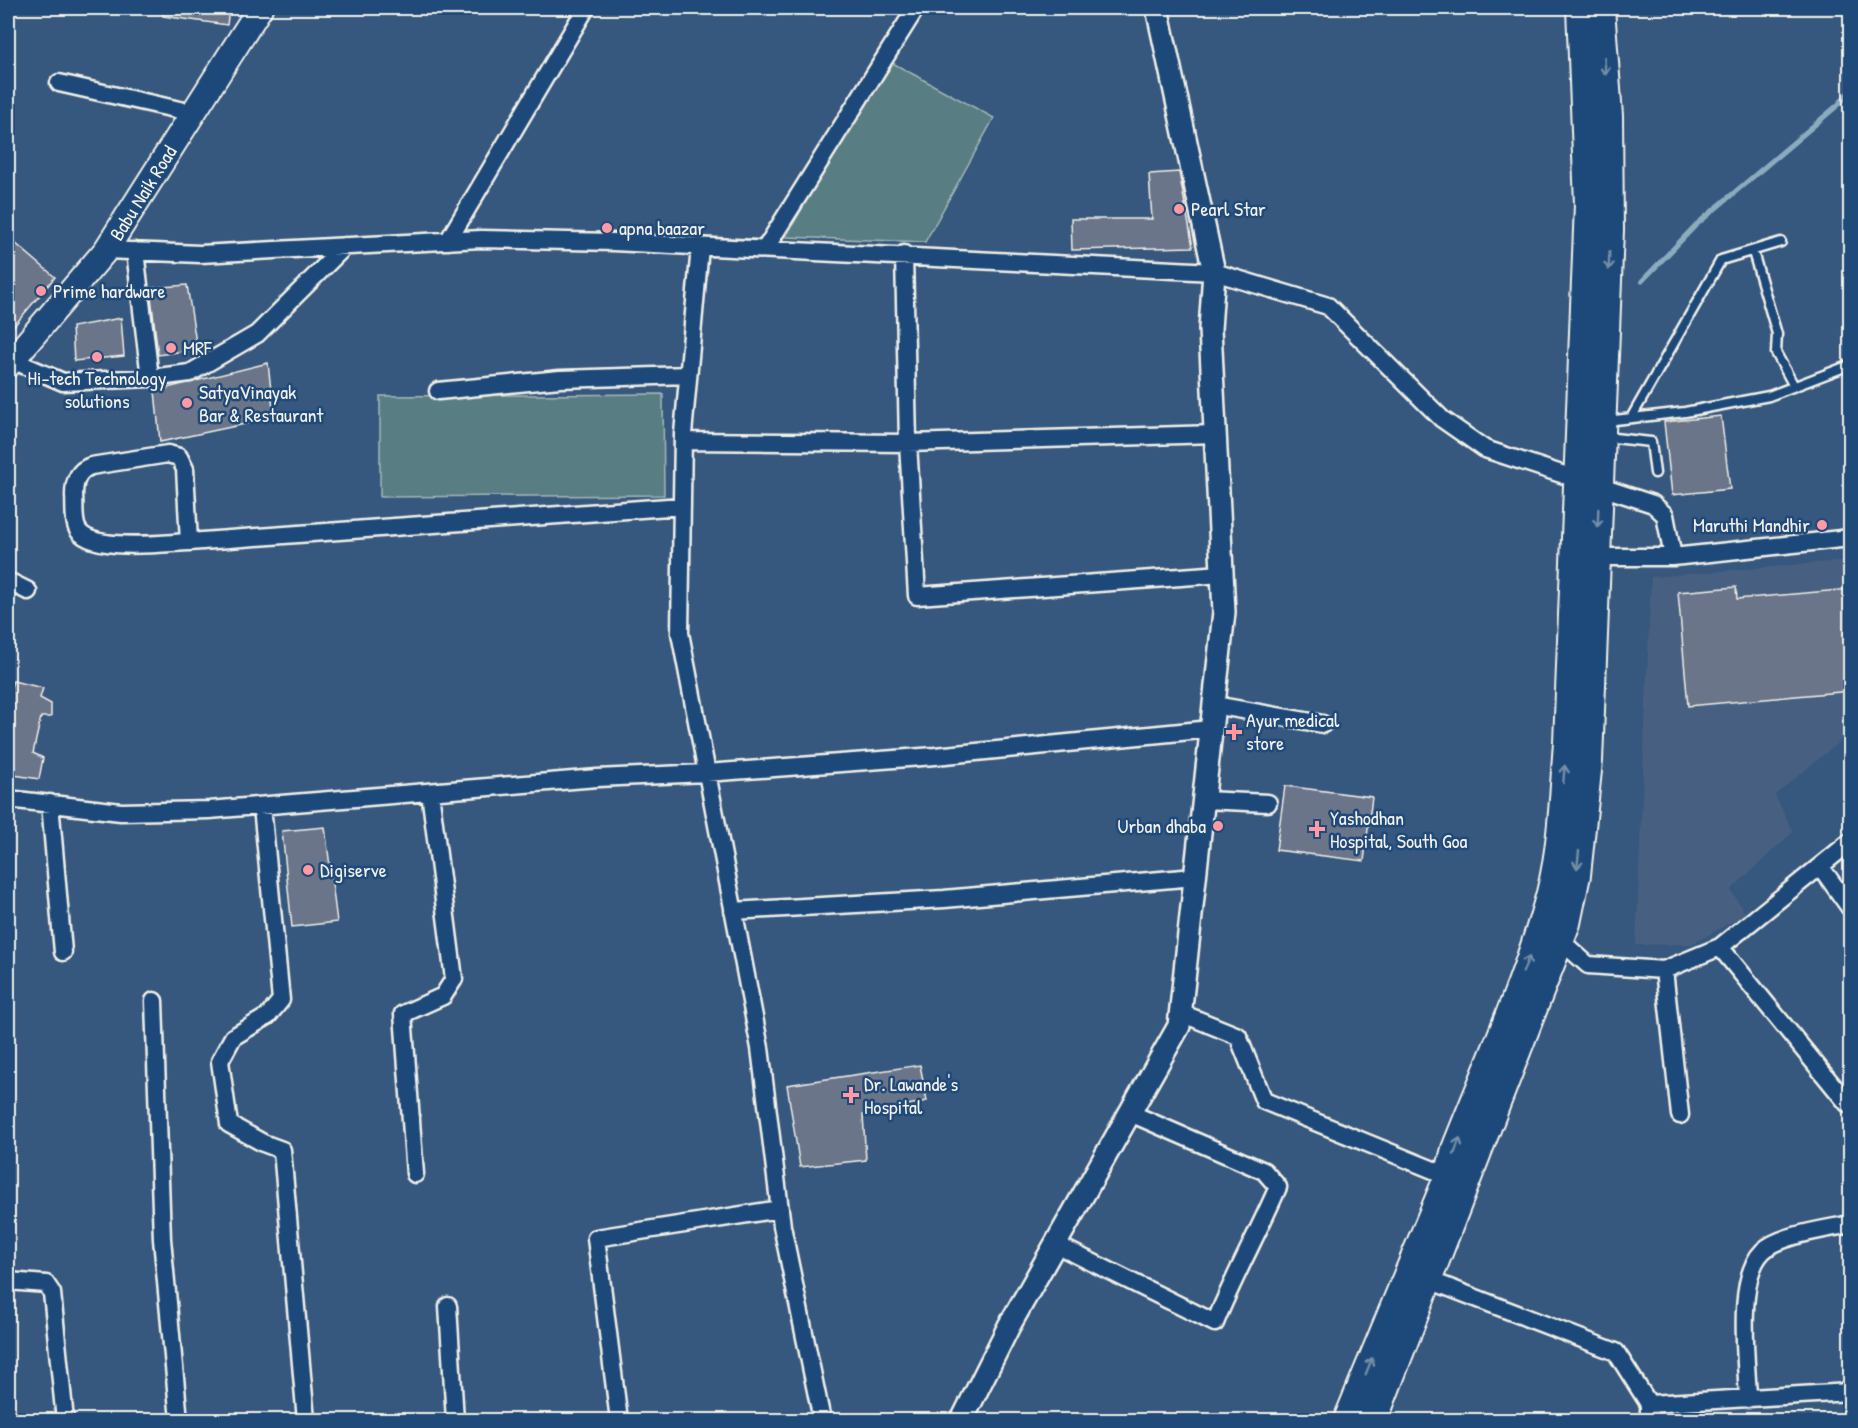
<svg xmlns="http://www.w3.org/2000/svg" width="1858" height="1428" viewBox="0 0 1858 1428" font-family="'Patrick Hand',sans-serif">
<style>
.built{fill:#466081}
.green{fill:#587e83;stroke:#a6b8b6;stroke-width:1.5}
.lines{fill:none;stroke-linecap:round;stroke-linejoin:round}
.stream{stroke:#8cacbd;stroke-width:5}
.building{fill:#6b7589;stroke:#f4f1e8;stroke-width:1.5}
.service-casing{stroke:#f4f1e8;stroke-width:13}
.minor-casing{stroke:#f4f1e8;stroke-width:21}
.tertiary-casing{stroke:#f4f1e8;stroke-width:26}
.secondary-casing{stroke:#f4f1e8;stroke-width:28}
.primary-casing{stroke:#f4f1e8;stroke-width:30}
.service{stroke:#1f4a7a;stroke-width:8}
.minor{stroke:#1f4a7a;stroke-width:16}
.tertiary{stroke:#1f4a7a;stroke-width:21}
.secondary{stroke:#1f4a7a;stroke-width:24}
.primary{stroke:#1f4a7a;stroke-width:26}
.oneway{stroke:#748da6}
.poi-dot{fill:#ff9aa2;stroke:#1f4a7a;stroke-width:2}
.labels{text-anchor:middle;stroke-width:5;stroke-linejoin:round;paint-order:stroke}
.street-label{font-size:20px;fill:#f4f1e8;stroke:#1f4a7a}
.poi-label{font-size:20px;fill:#f4f1e8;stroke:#1f4a7a;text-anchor:start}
</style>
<rect width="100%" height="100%" fill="#36577e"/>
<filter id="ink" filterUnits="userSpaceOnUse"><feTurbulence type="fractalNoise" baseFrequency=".0167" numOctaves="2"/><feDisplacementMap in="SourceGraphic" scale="12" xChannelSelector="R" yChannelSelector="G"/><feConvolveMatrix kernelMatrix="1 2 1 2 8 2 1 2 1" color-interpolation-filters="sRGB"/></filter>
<g filter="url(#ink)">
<path class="built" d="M1850,560V733L1775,795L1793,832L1731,890L1746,914L1692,944L1636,945L1651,577Z"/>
<path class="green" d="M887,60L994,118L925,242L786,237Z
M663,394L664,495L380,497V396Z"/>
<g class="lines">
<path class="stream" d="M1642,281L1696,225L1838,105L1850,91"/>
</g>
<path class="building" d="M164,8H229L227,25L163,16Z
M1179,172L1193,247L1072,250L1071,219H1152L1149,174Z
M8,237L55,277L8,333Z
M187,285L197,349L158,355L150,288Z
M121,318L124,356L74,361L72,327Z
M268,363L274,418L160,442L155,391Z
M1721,416L1730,489L1672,495L1664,422Z
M1736,587L1737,599L1851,589V691L1688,706L1678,592Z
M13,681L43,688L40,698L51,704V717H41L33,753L43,758L39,779L8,774V695Z
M1285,786L1372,797L1364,861L1276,850Z
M325,827L337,922L292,927L282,831Z
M920,1065L927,1101L863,1115L866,1160L800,1167L787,1085Z"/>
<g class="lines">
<defs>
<path id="service" d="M1753,252L1777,334L1776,353L1794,386
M1631,418L1721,260L1781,242
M1606,421L1685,412L1769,396L1850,365
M1605,437L1651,442L1655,473"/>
<path id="minor" d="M59,83L193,113
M448,241L586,8
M700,247L683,434L680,633L760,1048L782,1226L822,1420
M765,249L916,8
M106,250L200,254L481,239L613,242L1214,272L1328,306L1442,419L1485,449L1653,504L1665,515L1673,557
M135,251L150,378
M904,254L908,443L917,596L1222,574
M12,360L63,382L150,378L190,373L257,334L345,246
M438,391L560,379L688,375
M683,441L908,443L1216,434
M189,542L185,469L179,457L168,454L91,466C77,471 74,482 74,496C75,505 73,519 77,528C88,553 165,543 189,542L682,506
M1597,557H1673L1850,538
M8,581L28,591
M1214,705L1323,724
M8,799L121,812L209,810L597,778L706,773L935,756L1211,729
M1204,800L1268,803
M50,803L63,952
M262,807L281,1000L268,1016L233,1037L220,1061L229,1124L263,1143L282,1150L306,1420
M1850,842L1720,947L1848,1104L1850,1102
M1820,866L1850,908
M733,911L944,899L1195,877
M1561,941L1588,965L1664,970L1680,1115
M1664,970L1720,947
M154,1001L162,1239L179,1420
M1181,1013L1238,1036L1264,1101L1448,1176
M415,1174L403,1014L443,996L454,979L430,792
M1055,1244L1215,1323C1234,1276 1258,1233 1278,1187L1264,1171L1130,1113
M1429,1280L1616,1352L1649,1404V1420
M8,1281L46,1284L52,1293L65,1420
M448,1306L455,1420
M1748,1399C1747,1362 1735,1278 1763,1251C1779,1235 1828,1229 1850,1224
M1649,1404L1850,1392
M619,1420L596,1238L780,1209"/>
<path id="tertiary" d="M962,1420L1009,1326L1179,1026L1224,612L1210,329L1214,272L1157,8"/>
<path id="secondary" d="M8,365L106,250L260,8"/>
<path id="primary" d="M1347,1420L1448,1176L1455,1149C1488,1065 1527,980 1550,893C1562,845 1563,792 1567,743L1588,204L1580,8
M1374,1420L1567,923L1577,875L1589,761L1610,230L1609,116L1601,8"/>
</defs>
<use href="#service" class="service-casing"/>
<use href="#minor" class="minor-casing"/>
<use href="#tertiary" class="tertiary-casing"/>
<use href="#secondary" class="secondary-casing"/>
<use href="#primary" class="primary-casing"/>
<use href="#service" class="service"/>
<use href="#minor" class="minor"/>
<use href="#tertiary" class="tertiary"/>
<use href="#secondary" class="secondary"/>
<use href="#primary" class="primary"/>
</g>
<defs><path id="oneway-shaft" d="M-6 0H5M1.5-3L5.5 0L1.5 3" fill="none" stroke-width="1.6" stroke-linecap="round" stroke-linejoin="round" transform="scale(1.5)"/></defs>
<g class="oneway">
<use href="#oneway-shaft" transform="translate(1605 66) rotate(86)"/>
<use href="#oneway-shaft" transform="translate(1609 261) rotate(92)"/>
<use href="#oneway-shaft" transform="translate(1598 518) rotate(92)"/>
<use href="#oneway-shaft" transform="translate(1564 774) rotate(-85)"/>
<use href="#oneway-shaft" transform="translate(1578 860) rotate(96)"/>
<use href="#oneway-shaft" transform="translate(1526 964) rotate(-69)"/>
<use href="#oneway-shaft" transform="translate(1457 1146) rotate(-71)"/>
<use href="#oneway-shaft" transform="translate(1369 1366) rotate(-68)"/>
</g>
</g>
<g class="poi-dot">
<circle cx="1179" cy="209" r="6"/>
<circle cx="607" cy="228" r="6"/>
<circle cx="41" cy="291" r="6"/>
<circle cx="171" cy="348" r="6"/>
<circle cx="97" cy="357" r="6"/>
<circle cx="187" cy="403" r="6"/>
<circle cx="1822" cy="525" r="6"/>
<path d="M1231 723h6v6h6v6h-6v6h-6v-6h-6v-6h6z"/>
<circle cx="1218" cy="826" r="6"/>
<path d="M1314 820h6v6h6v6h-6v6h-6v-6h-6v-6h6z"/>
<circle cx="308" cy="870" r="6"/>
<path d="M848 1086h6v6h6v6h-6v6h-6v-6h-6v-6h6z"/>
</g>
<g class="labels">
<g class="street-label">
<text transform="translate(143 193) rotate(-58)" y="7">Babu Naik Road</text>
</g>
<g class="poi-label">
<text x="1191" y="216">Pearl Star</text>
<text x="619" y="235">apna baazar</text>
<text x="53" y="298">Prime hardware</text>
<text x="183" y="355">MRF</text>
<text x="97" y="385" text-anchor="middle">Hi-tech Technology<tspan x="97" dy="23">solutions</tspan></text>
<text x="199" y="399">SatyaVinayak<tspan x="199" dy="23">Bar &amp; Restaurant</tspan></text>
<text x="1810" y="532" text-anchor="end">Maruthi Mandhir</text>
<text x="1246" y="727">Ayur medical<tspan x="1246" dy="23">store</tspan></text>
<text x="1330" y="825">Yashodhan<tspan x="1330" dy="23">Hospital, South Goa</tspan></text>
<text x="1206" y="833" text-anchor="end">Urban dhaba</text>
<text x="320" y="877">Digiserve</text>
<text x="864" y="1091">Dr. Lawande's<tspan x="864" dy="23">Hospital</tspan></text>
</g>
</g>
<rect width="1858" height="1428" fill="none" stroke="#1f4a7a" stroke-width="30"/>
<rect x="15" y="15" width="1828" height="1398" fill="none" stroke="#f4f1e8" stroke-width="2" filter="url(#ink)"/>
</svg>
